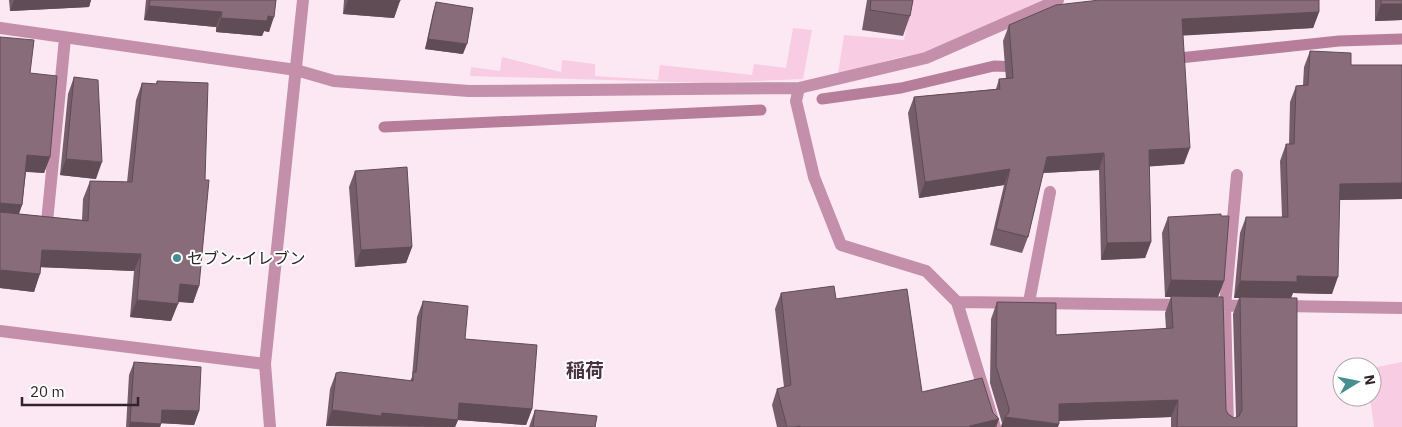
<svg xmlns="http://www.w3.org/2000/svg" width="1402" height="427" viewBox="0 0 1402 427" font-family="'IBM Plex Sans','Noto Sans JP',sans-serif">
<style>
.green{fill:#f8cce2}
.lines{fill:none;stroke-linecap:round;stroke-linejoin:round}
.stream{stroke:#b67e9b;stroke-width:11}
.service{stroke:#c38faa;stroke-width:12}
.minor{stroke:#c38faa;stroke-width:12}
.tertiary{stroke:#c38faa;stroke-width:12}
.wall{fill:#755d69}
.shaded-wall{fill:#5f4c55}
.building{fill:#886c7a;stroke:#5f4c55}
.poi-dot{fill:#468e8f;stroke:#fff;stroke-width:2}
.labels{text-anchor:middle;stroke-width:4;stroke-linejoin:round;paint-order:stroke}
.poi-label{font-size:16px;fill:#30242a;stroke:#fff;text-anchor:start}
.quarter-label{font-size:19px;font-weight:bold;fill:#4a313e;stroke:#fff}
</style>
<rect width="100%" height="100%" fill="#fce8f2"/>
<path class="green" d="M912,0H1042L924,54L901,57L838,74L844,35L904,40Z
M793,28L812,30L803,79L707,83L470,76L471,67L500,71L502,57L561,72L562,60L595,64V76L658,80L660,65L752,75L754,64L786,68Z
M1402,362V427H1374L1370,397H1372V368Z"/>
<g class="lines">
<path class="stream" d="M1170,59L1339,41L1402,39
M822,99L901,88L994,66L1019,67
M384,127L761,110"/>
<path class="service" d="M47,222L65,38"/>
<path class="minor" d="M0,28L296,70L334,81L469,91L799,88L796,101L814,177L841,245L926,271L957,302L995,427
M799,88L926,58L1058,0
M957,302L1184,305
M1029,302L1050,192
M1207,305L1252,306
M1282,306L1402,308
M0,331L265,364
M1228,427L1225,306L1237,175"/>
<path class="tertiary" d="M270,427L265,364L303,0"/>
</g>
<path class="wall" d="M9,0H91L89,7L10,11Z
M146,0H276L269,32L264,31L262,36L216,32V27L144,20Z
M344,0H400L394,18L343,14Z
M867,0H913L910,16L903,36L862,30Z
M1375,0H1402V20L1375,21Z
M436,2L463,54L425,49L433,12Z
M1319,12L1313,28L1183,35L1184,164L1149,166L1151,242L1145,258L1101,260L1099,170L1043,173L1028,237L1022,253L990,245L1004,185L919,198L908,113L914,97L996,89L999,79H1006L1003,41L1009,25Z
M1310,51L1351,65H1402V199L1340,200L1332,294L1293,293L1291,297L1297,427H1171V417L1059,421L1001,427L1002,423L990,383L991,319L997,302L1056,335L1166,329L1165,313L1171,297H1165L1162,233L1168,217L1224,281L1218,296L1226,410L1228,414L1234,418L1236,417L1233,314L1239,298H1234L1240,233L1246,217H1282L1280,161L1286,144H1289L1290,102L1296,86L1303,85L1304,67Z
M30,73L50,157L44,173L26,172L22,205L19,214L82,220L83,199L90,181L127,182L136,100L142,83L156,84L157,81L199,286L193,303L178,302L171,321L130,317L134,271L41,267L34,292L0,288Z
M74,77L96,179L60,175L68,94Z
M355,171L412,247L406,263L355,267L349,187Z
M781,293L836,299L922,392L996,427H777L772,405L777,389L784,387L775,309Z
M423,301L465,339L532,409L526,425L458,420L455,427L326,426L330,389L336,373L410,381L412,377L417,317Z
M134,362L199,411L194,425L161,423L160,427H126L129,375Z
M535,410L595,427H529Z"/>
<path class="shaded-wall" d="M14,0H91L89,7L10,11Z
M348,0H378L400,1L394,18L343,14Z
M1381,4H1402V20L1375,21Z
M149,6L222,12L216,27L144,20Z
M1319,12L1313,28L1176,36L1182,19Z
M268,16L274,17L269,32L264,31L262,36L216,32L221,18Z
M428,39L467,44L463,54L425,49Z
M1190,148L1184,164L1143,167L1149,150Z
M1104,153L1099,170L1041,173L1047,157Z
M27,155L50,157L44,173L22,171Z
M66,159L102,162L96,179L60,175Z
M1010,169L1004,185L919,198L925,182Z
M1402,183V199L1334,200L1340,184Z
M0,203L22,205L16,221L0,219Z
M1151,242L1145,258L1101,260L1107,243Z
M412,247L406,263L355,267L361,250Z
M42,250L141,254L134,271L36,267Z
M0,270L40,274L34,292L0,288Z
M1297,276L1338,277L1332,294L1293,293L1291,298H1234L1240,281Z
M1171,280L1224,281L1218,297H1165Z
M180,284L199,286L193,303L173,301Z
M137,300L178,304L171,321L130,317Z
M1178,400L1171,417L1053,421L1059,404Z
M459,403L532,409L526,425L458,420L455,427L326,426L332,410L382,413Z
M162,410L199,411L194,425L157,423Z
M1005,417L1059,424L1058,427H1001Z
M999,419L996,427H970V426Z
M130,422L161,424L160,427H129Z"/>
<path class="building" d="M150,0H276L274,17L268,16L267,21L221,18L222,12L149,6Z
M378,0H400V1Z
M871,0H913L910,16L870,10Z
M1100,0H1319V12L1182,19L1190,148L1149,150L1151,242L1107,243L1104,153L1047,157L1028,237L996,229L1010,169L925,182L914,97L1000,89L999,79L1013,78L1009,25L1056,5Z
M1381,0H1402V4H1381Z
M436,2L473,8L467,44L428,39Z
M0,37L34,40L30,73L57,76L50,157L27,155L22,205L0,203Z
M1310,51L1351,53V65H1402V183L1340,184L1338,277L1297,276V282L1240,281L1246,217H1288L1286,144H1294L1296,86L1308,85Z
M74,77L98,80L102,162L66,159Z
M157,81L208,83L205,180H209L199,286L180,284L178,304L137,300L141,254L42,250L40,274L0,270V212L88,221L90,181L132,182L142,83L157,84Z
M407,167L412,247L361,250L355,171Z
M1221,214V216H1229L1224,281L1171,280L1168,217Z
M834,286L836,299L907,289L922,392L982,378L993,413L999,419L970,426V427H800V426L795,427H787L777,389L791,385L781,293Z
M1171,296L1223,297L1226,410L1228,414L1234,418L1239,416L1242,410L1240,297L1297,298V427H1177L1178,400L1059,404V424L1005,417L1009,412V408L996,366L997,302L1056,303V335L1173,328Z
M423,301L468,306L465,339L537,345L532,409L459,403L458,420L382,413L381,416L332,410L336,373L340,372L413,381V372H416Z
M134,362L201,367L199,411L162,410L161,424L130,422Z
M535,410L597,416L595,427H533Z"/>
<circle class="poi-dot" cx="177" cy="258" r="5"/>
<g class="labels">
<g class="poi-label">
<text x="187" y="264">セブン-イレブン</text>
</g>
<g class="quarter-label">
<text x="585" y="377">稲荷</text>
</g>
</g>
<g transform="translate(1357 382) rotate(80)"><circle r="24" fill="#ffffff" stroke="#aca7aa"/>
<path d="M0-4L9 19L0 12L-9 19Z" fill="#468e8f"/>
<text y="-8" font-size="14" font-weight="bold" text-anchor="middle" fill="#30242a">N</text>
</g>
<path d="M22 397v8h116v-8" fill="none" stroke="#30242a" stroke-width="2.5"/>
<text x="30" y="397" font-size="15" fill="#30242a" stroke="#ffffff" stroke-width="4" paint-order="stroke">20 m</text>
</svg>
